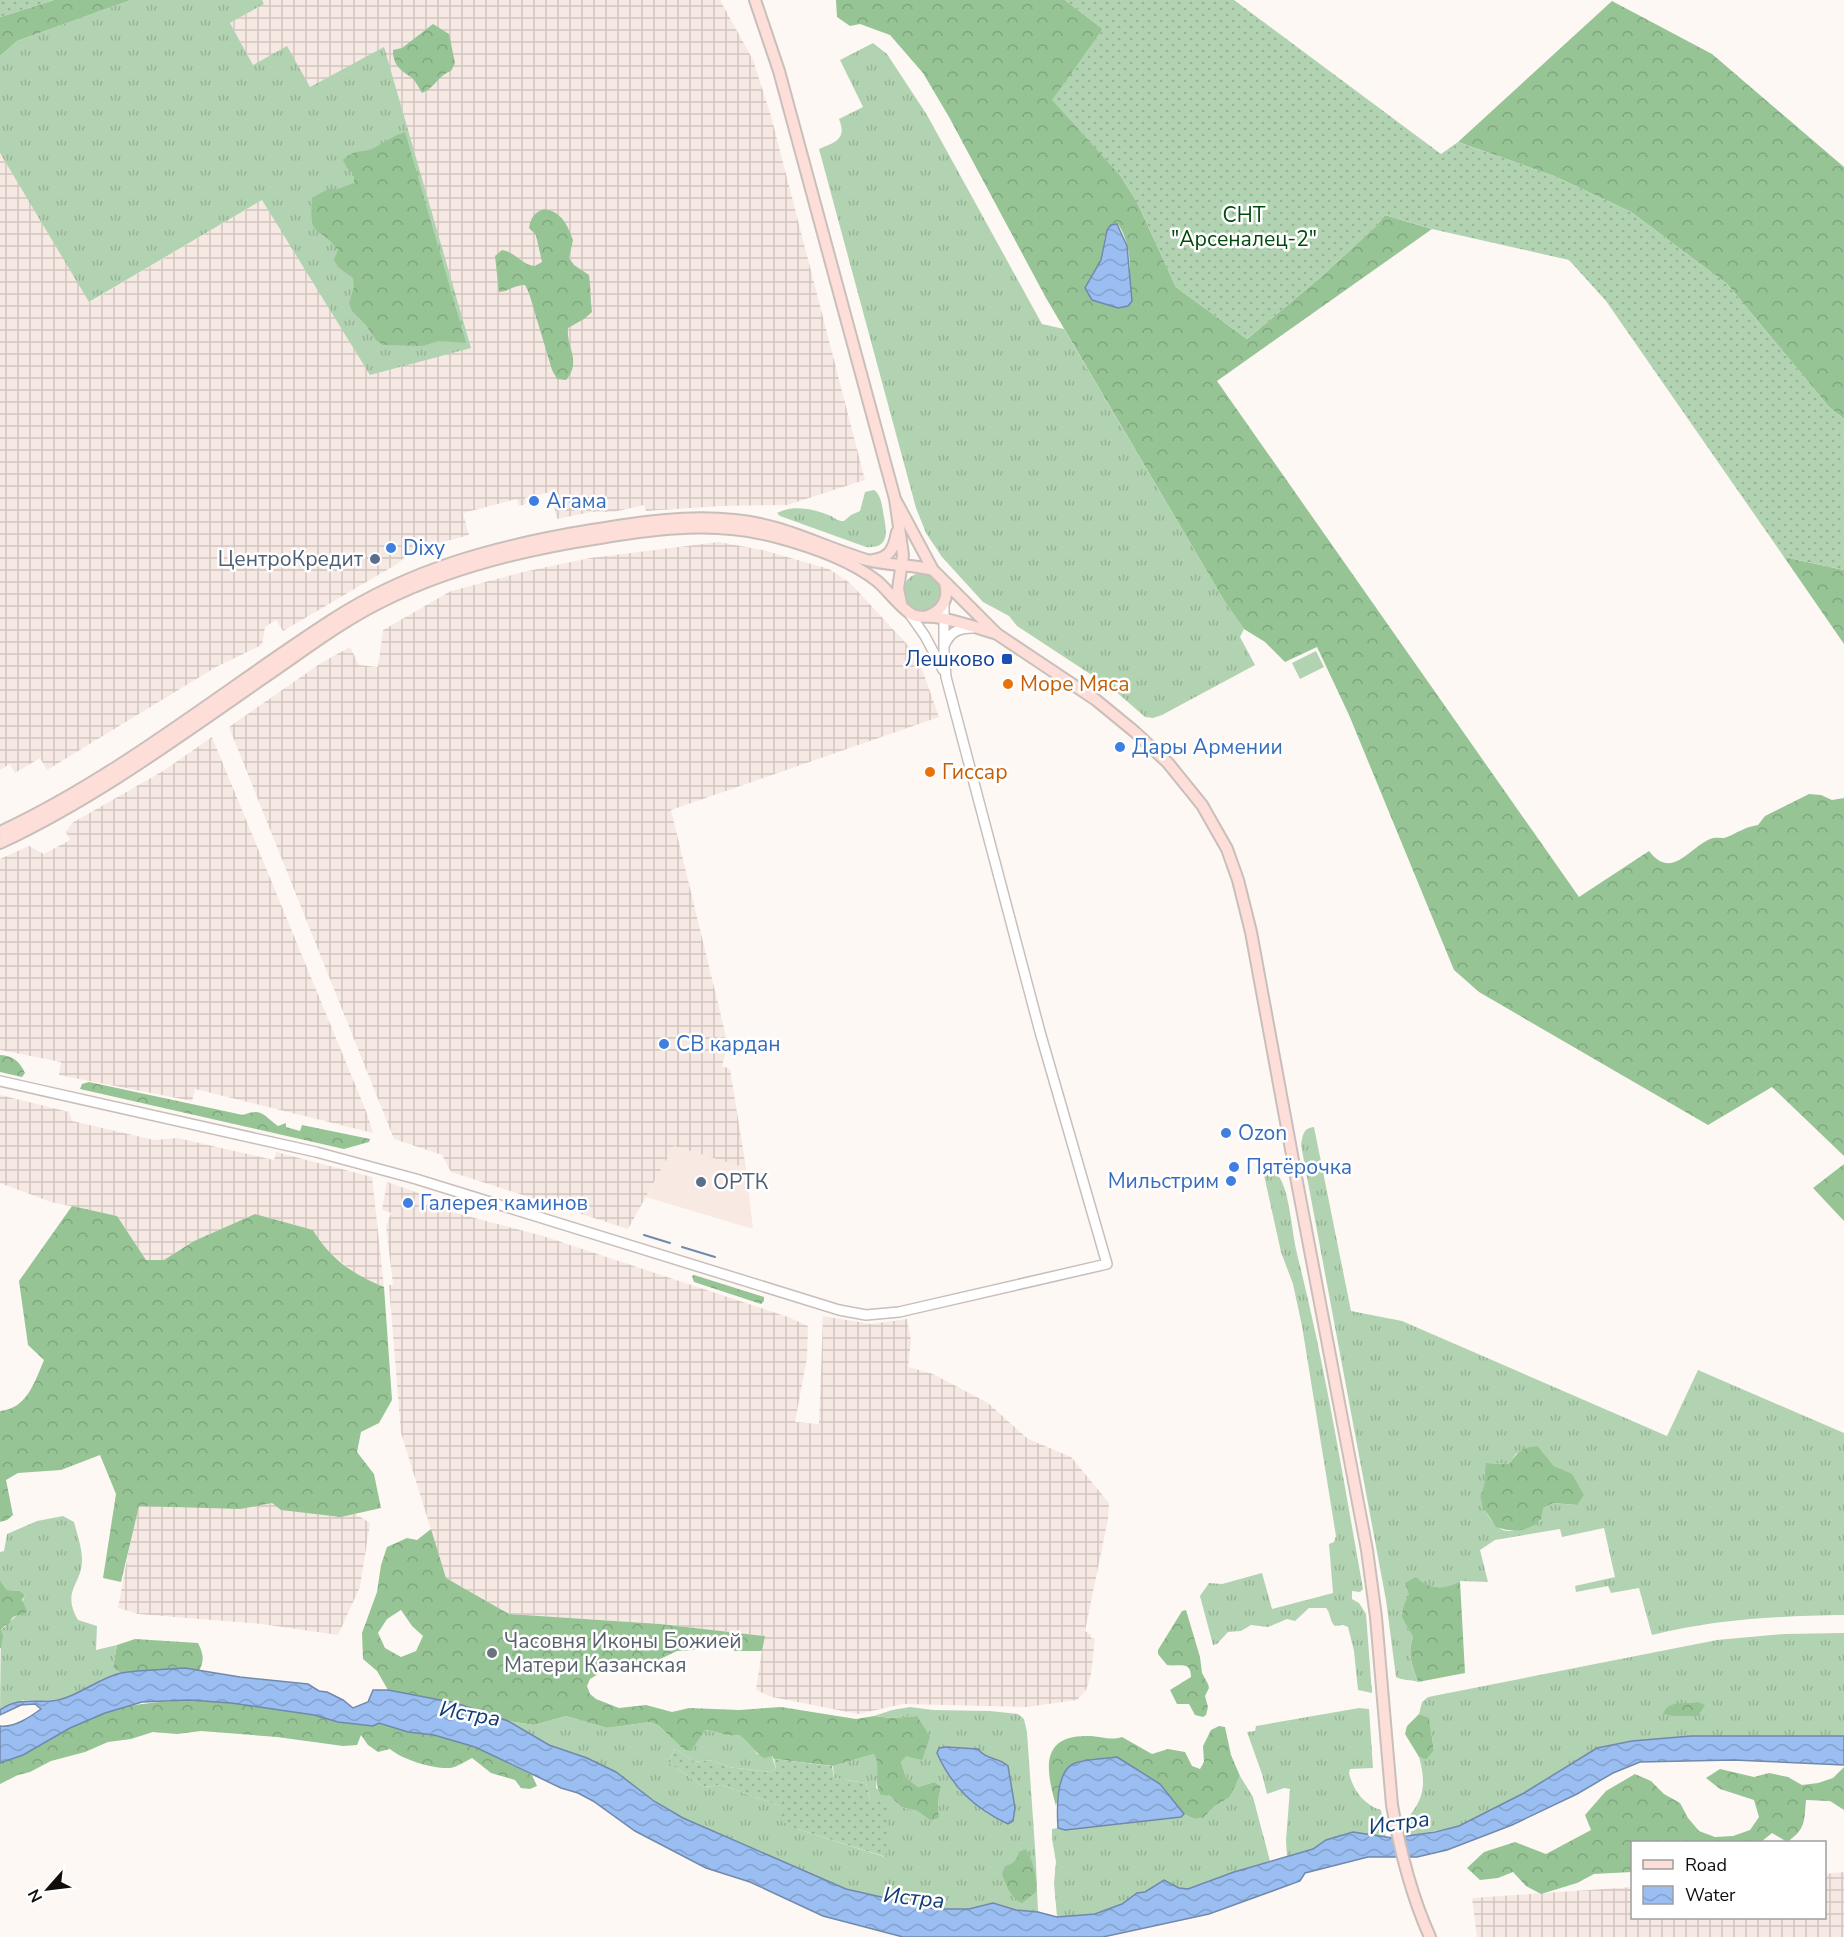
<svg xmlns="http://www.w3.org/2000/svg" width="1844" height="1937" viewBox="0 0 1844 1937" font-family="'Nunito Sans',sans-serif">
<style>
.built{fill:#f8eae3}
.industrial{fill:url(#industrial-grid)}
.grass{fill:url(#grass-tufts);fill-rule:evenodd}
.forest{fill:url(#forest-crowns);fill-rule:evenodd}
.garden{fill:url(#garden-dots)}
.pitch{fill:#b2d3b1}
.water{fill:url(#water-waves);stroke:#7189ac;stroke-width:1.5}
.lines{fill:none;stroke-linecap:round;stroke-linejoin:round}
.stream{stroke:#7189ac;stroke-width:2}
.tertiary-casing{stroke:#c9bfba;stroke-width:12}
.secondary-casing{stroke:#c9bfba;stroke-width:14}
.tertiary{stroke:#fff;stroke-width:9}
.secondary{stroke:#fdded8;stroke-width:10}
.shop-dot{fill:#3f7fe0;stroke:#fff;stroke-width:2}
.service-dot{fill:#5c6f8a;stroke:#fff;stroke-width:2}
.transit-dot{fill:#1a4fb4;stroke:#fff;stroke-width:2}
.food-dot{fill:#e8710a;stroke:#fff;stroke-width:2}
.worship-dot{fill:#6b7280;stroke:#fff;stroke-width:2}
.labels{text-anchor:middle;stroke-width:5;stroke-linejoin:round;paint-order:stroke}
.park-label{font-size:21px;fill:#024a0d;stroke:#fff}
.shop-label{font-size:21px;fill:#366cbe;stroke:#fff;text-anchor:start}
.service-label{font-size:21px;fill:#4e5e75;stroke:#fff;text-anchor:end}
.transit-label{font-size:21px;fill:#164399;stroke:#fff;text-anchor:end}
.food-label{font-size:21px;fill:#c56008;stroke:#fff;text-anchor:start}
.worship-label{font-size:21px;fill:#5b616d;stroke:#fff;text-anchor:start}
.water-label{font-size:22px;font-style:italic;fill:#0f3b76;stroke:#fff}
</style>
<defs>
<pattern id="industrial-grid" width="8" height="8" patternUnits="userSpaceOnUse" patternTransform="scale(1.5)"><rect width="8" height="8" fill="#f6e8e3"/><path d="M0 4h8M4 0v8" fill="none" stroke="#d2c6c1"/></pattern>
<pattern id="grass-tufts" width="24" height="20" patternUnits="userSpaceOnUse" patternTransform="scale(1.5)"><rect width="24" height="20" fill="#b2d3b1"/><path d="M3 7l-1-3M5 7V3M7 7l1-3M15 17l-1-3M17 17v-4M19 17l1-3" fill="none" stroke="#98b497"/></pattern>
<pattern id="forest-crowns" width="20" height="18" patternUnits="userSpaceOnUse" patternTransform="scale(1.5)"><rect width="20" height="18" fill="#96c495"/><path d="M2 6a3 3 0 1 1 6 0M12 15a3 3 0 1 1 6 0" fill="none" stroke="#80a77f"/></pattern>
<pattern id="garden-dots" width="8" height="8" patternUnits="userSpaceOnUse" patternTransform="scale(1.5)"><rect width="8" height="8" fill="#b2d3b1"/><path d="M2 2h.1M6 6h.1" fill="none" stroke="#98b497" stroke-width="1.8" stroke-linecap="round"/></pattern>
<pattern id="water-waves" width="16" height="10" patternUnits="userSpaceOnUse" patternTransform="scale(1.5)"><rect width="16" height="10" fill="#9abef1"/><path d="M0 5q4-4 8 0t8 0" fill="none" stroke="#84a2cd"/></pattern>
</defs>
<rect width="100%" height="100%" fill="#fef8f5"/>
<path class="built" d="M674,1146L746,1168L753,1229L646,1197Z"/>
<path class="industrial" d="M262,0H720L753,60L771,116L865,480L787,505L720,506L646,511L644,505L613,512H591L557,519L550,492L525,498L526,504L519,506L517,499L463,513L469,535L413,550L397,564L283,631L276,620L265,627L262,645L216,667L47,770L40,758L15,773L10,764L0,770V153L90,302L262,200L384,48L310,87L253,65L230,23L264,4Z
M719,542L763,550L829,569L850,583L917,655L939,717L671,810L724,1028L727,1046L722,1066L730,1069L746,1168L674,1146L628,1229L451,1172L442,1155L394,1139L229,727L321,663L350,647L359,665L378,667L383,630L451,591L523,572L590,558Z
M212,737L366,1111L373,1133L195,1089L192,1101L59,1075L61,1062L0,1050V859L29,846L44,854L70,840L66,832L72,823L163,771Z
M0,1095L69,1112L72,1121L154,1140L178,1138L274,1160L276,1152L372,1177L384,1287L358,1276L322,1246L313,1230L255,1214L194,1241L164,1260H146L117,1216L51,1202L0,1183Z
M387,1182L424,1195L422,1204L543,1236L788,1317L808,1326L807,1358L795,1422L819,1424L823,1316L871,1324L907,1319L911,1341L908,1367L933,1374L988,1403L1028,1439L1071,1457L1109,1503L1108,1519L1085,1631L1091,1635V1638L1095,1639L1091,1674L1086,1690L1077,1700L1027,1707L903,1704L858,1714L772,1697L756,1690L764,1636L660,1624L509,1614L446,1578L401,1433L389,1285H393L386,1226L391,1213L382,1210Z
M162,1433L274,1463L370,1523L360,1587L338,1635L262,1624L138,1614L118,1608L134,1522Z
M1844,1872V1937H1477L1472,1898L1632,1887V1918H1824L1825,1874Z"/>
<path class="grass" d="M131,0H262L264,4L230,23L253,65L287,46L310,87L384,47L471,348L370,375L262,200L89,302L0,153V56L17,41Z
M873,43L887,54L927,115L1042,324L1064,329L1225,602L1244,629L1240,637L1255,665L1162,715L1153,718L1145,717L1113,689L1017,626L1009,616L983,602L942,557L926,533L916,508L819,149C836,142 847,139 839,119L863,107L840,60Z
M874,490C882,496 882,507 884,517C887,533 889,549 866,547L780,516L777,513C792,504 815,509 831,516C836,519 838,521 844,521L851,515L860,511L865,492Z
M903 592a19 19 0 1 1 38 0a19 19 0 1 1-38 0Z
M1314,1127L1351,1311L1402,1321L1667,1436L1698,1370L1844,1433V1615C1778,1616 1716,1619 1652,1635L1639,1588L1611,1593L1608,1586L1576,1592L1575,1586L1615,1577L1604,1528L1562,1537L1560,1529L1495,1540L1480,1550L1488,1582L1460,1581L1449,1587L1438,1589L1425,1586C1410,1594 1405,1600 1401,1616L1413,1637C1407,1654 1412,1666 1418,1682C1410,1679 1403,1681 1396,1677L1386,1600L1301,1145C1303,1135 1303,1128 1314,1127ZM1538,1446L1554,1466L1565,1472L1577,1505L1553,1503L1542,1508L1541,1521C1531,1524 1519,1530 1509,1531C1493,1531 1484,1509 1480,1496L1486,1486V1463L1509,1464L1516,1454Z
M1262,1166C1274,1169 1280,1175 1284,1187C1291,1208 1292,1232 1297,1254C1325,1364 1343,1477 1363,1589L1360,1592L1352,1591V1599L1359,1603L1366,1614L1372,1693L1358,1690L1354,1651L1348,1627L1343,1625L1335,1626C1329,1621 1331,1613 1326,1608H1309L1295,1621L1287,1619L1268,1627L1251,1625L1241,1631L1228,1632L1217,1644L1213,1645L1200,1596L1209,1583L1222,1584L1262,1573L1272,1609L1333,1593L1329,1544L1334,1542L1336,1536L1302,1326L1293,1284L1281,1252Z
M63,1516L74,1522C77,1534 82,1547 82,1560C82,1585 61,1590 78,1620L97,1626L96,1650L117,1645L113,1668L121,1673L62,1699L40,1701L23,1700L0,1710L1,1630L17,1615L25,1595L20,1591L7,1590L0,1580V1552L4,1551L7,1534L37,1521Z
M1844,1633V1736H1691L1632,1741L1597,1748L1525,1793L1459,1826L1409,1836L1407,1819C1425,1798 1426,1783 1419,1757L1426,1760L1434,1751L1429,1719L1419,1714L1422,1702L1428,1697L1717,1640L1784,1634Z
M910,1707L933,1710L990,1711L1018,1714L1024,1719L1027,1732L1036,1862L1038,1912L1016,1910L993,1903L969,1909H934L846,1889L683,1818L587,1758L549,1745L508,1721L534,1725L566,1716L607,1728L650,1722L658,1725L683,1749L705,1730C717,1731 727,1738 739,1735L747,1739L757,1754L772,1756L776,1769L770,1772L729,1767L710,1760L695,1762L675,1749L668,1762L704,1787L722,1785L780,1806L797,1829L885,1857L866,1783L834,1778L833,1766L874,1754L879,1761L876,1788L889,1795L901,1807L917,1811L931,1821L939,1818L938,1802L941,1786L934,1782L918,1787L906,1777L901,1762L906,1755L917,1716L891,1718L874,1716L892,1710ZM946,1747L978,1749L983,1756L1005,1763L983,1811L953,1782Z
M1359,1708L1369,1709L1373,1768L1350,1769L1349,1773C1353,1790 1364,1805 1381,1810L1386,1837L1353,1832L1326,1840L1313,1849L1287,1856L1286,1840L1290,1789L1284,1788L1267,1794L1262,1774L1247,1732L1255,1731L1256,1726Z
M1240,1776L1253,1797L1270,1861L1188,1889L1179,1888L1164,1880L1145,1892L1137,1893L1122,1904L1095,1914L1057,1917L1054,1883L1056,1862L1052,1839V1829L1058,1828L1065,1830L1181,1817L1184,1814L1194,1819L1203,1818L1215,1806L1230,1797Z"/>
<path class="forest" d="M54,0H131L17,41L0,56V17Z
M836,0H1065L1103,29L1053,100L1120,175L1137,202L1176,287L1247,339L1323,275L1376,226L1385,215L1432,229L1217,381L1579,897L1649,851C1673,882 1690,845 1713,838C1718,837 1723,839 1727,837C1739,832 1745,827 1758,825L1765,816L1809,794L1821,795L1832,800L1844,798V1156L1772,1087L1708,1125L1479,992L1454,970L1349,715L1317,647L1285,662L1265,642L1244,629L1225,602L1046,298L949,117L923,73L890,35L860,24L850,26L837,17ZM1118,224C1134,248 1130,279 1128,306L1117,308L1092,300L1085,288L1101,260L1105,236L1111,225Z
M1612,1L1712,54L1844,167V419L1829,407L1727,284L1631,212L1554,176L1458,142Z
M433,24L449,34L455,63L451,71C438,75 435,88 422,93C419,88 415,80 411,77C400,70 393,65 393,50L402,48Z
M405,132L466,343L439,341L422,346L383,345L376,340L366,325L352,311L349,303L354,287L353,278L338,267L334,260L338,250C318,223 309,242 312,198L328,189H338L354,183V174L347,168L343,160C355,148 362,154 374,148C385,142 393,136 405,132Z
M544,209C562,212 567,224 573,240L569,258L574,265L589,275C591,287 590,300 592,312L584,319L568,328C566,348 582,361 566,380L557,379L552,370L529,293L525,285C515,285 509,291 499,292L495,256L502,250C516,252 521,265 535,266L542,262L536,235L529,228C531,217 534,213 544,209Z
M1784,557L1844,570V644Z
M0,1055C14,1056 19,1061 25,1073L22,1077L0,1072Z
M89,1082L243,1115C262,1107 264,1116 278,1126L286,1123V1127L300,1131L302,1125L370,1139L369,1142L344,1149L80,1089L82,1084Z
M1844,1164V1221L1813,1188Z
M72,1206L117,1216L146,1260H164L194,1241L255,1214L313,1230C330,1259 354,1275 384,1287L392,1400L379,1423L361,1432L357,1452L374,1474L381,1508L341,1517L281,1510L272,1503L240,1509L139,1506L121,1582L103,1578L116,1494L100,1455L61,1470L18,1473L6,1480L13,1515L7,1520L0,1522V1411C27,1409 35,1381 44,1360L28,1345L19,1281Z
M694,1275L764,1297V1301L761,1304L694,1282L692,1276Z
M1538,1446L1554,1466L1572,1474L1584,1495L1577,1505L1553,1503L1543,1508L1541,1520C1525,1532 1515,1533 1496,1527L1483,1507L1480,1496C1487,1484 1484,1476 1486,1463L1509,1464C1518,1452 1523,1447 1538,1446Z
M431,1529L446,1578L509,1614L660,1624L765,1636L762,1651H735L719,1644H709L694,1650L677,1651L654,1662L605,1670L590,1679L587,1686L590,1694L596,1699L619,1708L646,1705L672,1712L689,1708L739,1710L781,1707L856,1719L874,1716L891,1718L917,1716L930,1737L922,1760L906,1756L901,1762L906,1777L918,1787L934,1782L941,1786L938,1802L939,1818L931,1821L917,1811L901,1807L889,1795H881C872,1782 882,1767 874,1754L833,1766L774,1759L772,1756L764,1758C753,1752 750,1741 739,1735C727,1738 718,1731 705,1730L691,1751L683,1749L658,1725L650,1722L607,1728L566,1716L534,1725L508,1721L456,1703L388,1690L377,1671L363,1659L362,1633L377,1592L381,1565L387,1547L407,1538L417,1540ZM401,1610L412,1626L423,1636L416,1651L401,1657L385,1648L378,1633L387,1619Z
M1416,1577C1430,1590 1443,1591 1460,1581L1465,1673L1418,1682C1412,1665 1407,1654 1413,1637L1401,1616L1404,1605L1409,1594L1405,1583Z
M0,1580L7,1590L20,1591L25,1595L22,1600L27,1611L23,1615C15,1615 12,1616 10,1623L4,1626L1,1630L3,1636L1,1648H0Z
M1186,1610L1200,1657L1202,1673L1208,1684L1209,1688L1205,1696L1208,1707L1206,1715L1203,1717L1195,1715L1189,1704H1177L1170,1690L1191,1677C1191,1660 1179,1667 1167,1665L1158,1654V1650L1182,1611Z
M135,1639L198,1643C203,1653 205,1660 199,1671L185,1668L121,1673L113,1668L117,1645Z
M189,1700L231,1703L314,1715L338,1722L373,1726L379,1723L408,1732L434,1735L475,1747L532,1775L537,1786L530,1789L521,1788L515,1780L491,1773L472,1758C466,1761 457,1767 450,1768C433,1769 403,1760 390,1749L378,1752L368,1745L361,1735L357,1745L343,1746L277,1737L201,1731L177,1734L153,1732L131,1739L108,1742L85,1752L51,1761L30,1772L18,1775L0,1784V1763C37,1750 69,1725 106,1712C134,1703 159,1702 189,1700Z
M1698,1702L1705,1705L1698,1716H1673L1663,1714C1669,1699 1684,1705 1698,1702Z
M1419,1714L1429,1718L1434,1751L1426,1760L1419,1757L1405,1734L1407,1726Z
M1219,1726L1225,1727L1231,1755L1240,1776L1230,1797L1215,1806L1203,1818L1194,1819L1184,1814L1160,1784L1062,1779L1056,1806C1046,1770 1039,1735 1089,1736C1101,1736 1110,1741 1122,1737L1152,1754L1168,1749L1185,1752L1192,1766L1200,1769L1204,1762L1203,1746L1211,1730Z
M1844,1767V1810L1830,1801L1806,1800C1804,1822 1806,1829 1787,1842L1772,1833L1761,1842H1632V1872L1594,1874L1577,1883L1541,1894L1526,1886L1513,1872L1498,1878L1480,1880L1467,1868L1484,1852L1515,1842L1546,1854L1591,1830L1585,1815L1606,1791L1635,1774L1651,1781L1664,1794L1680,1803L1688,1818L1699,1831L1715,1837L1733,1836L1750,1830L1759,1817L1754,1800L1720,1789L1706,1778L1720,1769L1754,1777L1769,1773L1788,1777L1802,1785L1818,1783L1833,1778Z
M1026,1849C1034,1863 1037,1877 1036,1892L1022,1903C1011,1899 1006,1885 1002,1874L1005,1866C1014,1864 1016,1861 1019,1852Z"/>
<path class="garden" d="M0,0H54L0,17Z
M1065,0H1234L1441,154L1458,142L1554,176L1631,212L1727,284L1829,407L1844,419V570L1784,557L1606,301L1569,260L1432,229L1385,215L1376,226L1323,275L1247,339L1176,287L1137,202L1120,175L1052,100L1103,29Z
M675,1749L695,1762L710,1760L729,1767L770,1772L776,1769L774,1759L832,1766L834,1778L866,1783L870,1799L888,1801L886,1857L797,1829L777,1819L780,1806L722,1785L704,1787L668,1762Z"/>
<path class="pitch" d="M1316,651L1324,667L1300,679L1292,663Z"/>
<path class="water" d="M1117,224L1127,246L1132,301L1128,306L1118,308L1092,300L1085,288L1101,260L1107,230L1111,225Z
M185,1668L240,1677L308,1684L319,1691L327,1692L343,1700L353,1708L368,1702L373,1690H388L456,1703L508,1721L549,1745L587,1758L616,1772L654,1801L683,1818L846,1889L934,1909H969L993,1903L1016,1910L1038,1912L1057,1917L1095,1914L1122,1904L1137,1893L1145,1892L1164,1880L1179,1888L1188,1889L1234,1872L1313,1849L1326,1840L1353,1832L1393,1838L1435,1832L1459,1826L1524,1793L1597,1748L1632,1741L1691,1736H1844V1765L1733,1760L1640,1762L1613,1773L1577,1794L1512,1825L1447,1850L1417,1857H1368L1305,1873L1300,1881L1209,1914L1103,1937H903L823,1916L750,1882L706,1868L635,1831L593,1801L578,1793L561,1788L475,1747L434,1735L408,1732L379,1723L373,1726L338,1722L314,1715L231,1703L189,1700L142,1702L105,1713L70,1728L23,1755L0,1763V1726C14,1728 30,1717 41,1709L35,1704L21,1705L0,1715V1710C22,1694 39,1706 62,1699C82,1693 100,1678 121,1673C142,1669 165,1670 185,1668Z
M946,1747L978,1749C986,1760 999,1757 1008,1766L1015,1808L1013,1821L1008,1824C974,1808 952,1787 937,1753L939,1748Z
M1117,1757L1160,1784L1184,1814L1181,1817L1065,1830L1058,1828C1057,1812 1055,1773 1073,1764C1083,1759 1105,1759 1117,1757Z"/>
<g class="lines">
<path class="stream" d="M644,1235L670,1243
M682,1247L715,1257"/>
<defs>
<path id="tertiary" d="M909,613L925,636L943,670
M944,646C950,632 958,628 973,628
M0,1081L316,1152L416,1179L839,1310L866,1315L899,1312L1107,1264L1040,1032L946,677L944,654V603"/>
<path id="secondary" d="M755,0L779,71L895,499L903,555L898,589L901,603
M895,499L933,570L997,634L1096,700L1135,732L1168,763L1202,805L1227,849L1238,880L1251,932L1297,1182L1367,1550L1376,1617L1392,1805C1400,1851 1411,1895 1430,1937
M873,560C890,558 894,548 897,532
M928,616C943,610 949,598 945,583
M0,832C120,776 222,691 332,620C412,568 500,545 592,530C639,522 687,515 735,520C782,524 823,547 867,560C889,566 912,564 933,570
M0,843C94,799 177,738 262,679C302,652 340,622 383,601C451,567 526,549 600,538C658,528 718,521 776,537C810,546 849,559 877,581C887,589 902,610 913,615C920,618 928,616 935,617C954,620 975,627 994,633"/>
</defs>
<use href="#tertiary" class="tertiary-casing"/>
<use href="#secondary" class="secondary-casing"/>
<use href="#tertiary" class="tertiary"/>
<use href="#secondary" class="secondary"/>
</g>
<g class="shop-dot">
<circle cx="534" cy="501" r="6"/>
<circle cx="391" cy="548" r="6"/>
<circle cx="1120" cy="747" r="6"/>
<circle cx="664" cy="1044" r="6"/>
<circle cx="1226" cy="1133" r="6"/>
<circle cx="1234" cy="1167" r="6"/>
<circle cx="1231" cy="1181" r="6"/>
<circle cx="408" cy="1203" r="6"/>
</g>
<g class="service-dot">
<circle cx="375" cy="559" r="6"/>
<circle cx="701" cy="1182" r="6"/>
</g>
<rect class="transit-dot" x="1001" y="653" width="12" height="12" rx="3"/>
<g class="food-dot">
<circle cx="1008" cy="684" r="6"/>
<circle cx="930" cy="772" r="6"/>
</g>
<circle class="worship-dot" cx="492" cy="1653" r="6"/>
<g class="labels">
<g class="park-label">
<text x="1244" y="222">СНТ<tspan x="1244" dy="24">"Арсеналец-2"</tspan></text>
</g>
<g class="shop-label">
<text x="546" y="508">Агама</text>
<text x="403" y="555">Dixy</text>
<text x="1132" y="754">Дары Армении</text>
<text x="676" y="1051">СВ кардан</text>
<text x="1238" y="1140">Ozon</text>
<text x="1246" y="1174">Пятёрочка</text>
<text x="1219" y="1188" text-anchor="end">Мильстрим</text>
<text x="420" y="1210">Галерея каминов</text>
</g>
<g class="service-label">
<text x="363" y="566">ЦентроКредит</text>
<text x="713" y="1189" text-anchor="start">ОРТК</text>
</g>
<g class="transit-label">
<text x="995" y="666">Лешково</text>
</g>
<g class="food-label">
<text x="1020" y="691">Море Мяса</text>
<text x="942" y="779">Гиссар</text>
</g>
<g class="worship-label">
<text x="504" y="1648">Часовня Иконы Божией<tspan x="504" dy="24">Матери Казанская</tspan></text>
</g>
<g class="water-label">
<text transform="translate(470 1713) rotate(10)" y="8">Истра</text>
<text transform="translate(1399 1822) rotate(-8)" y="8">Истра</text>
<text transform="translate(914 1897) rotate(6)" y="8">Истра</text>
</g>
</g>
<rect x="1631" y="1841" width="195" height="78" fill="#ffffff" stroke="#9f9e9d" stroke-width="1.5"/>
<rect x="1643" y="1860" width="30" height="9" fill="#fdded8" stroke="#9f9e9d" stroke-width="1.5"/>
<text x="1685" y="1871" font-size="18" fill="#100d0b">Road</text>
<rect x="1643" y="1886" width="30" height="18" fill="url(#water-waves)" stroke="#9f9e9d" stroke-width="1.5"/>
<text x="1685" y="1901" font-size="18" fill="#100d0b">Water</text>
<g transform="translate(48 1889) rotate(242)" stroke="#ffffff" stroke-width="4.5" paint-order="stroke">
<path d="M0-4.5L10 22L0 15L-10 22Z" fill="#100d0b"/>
<text y="-9" font-size="16" font-weight="bold" text-anchor="middle" fill="#100d0b">N</text>
</g>
</svg>
